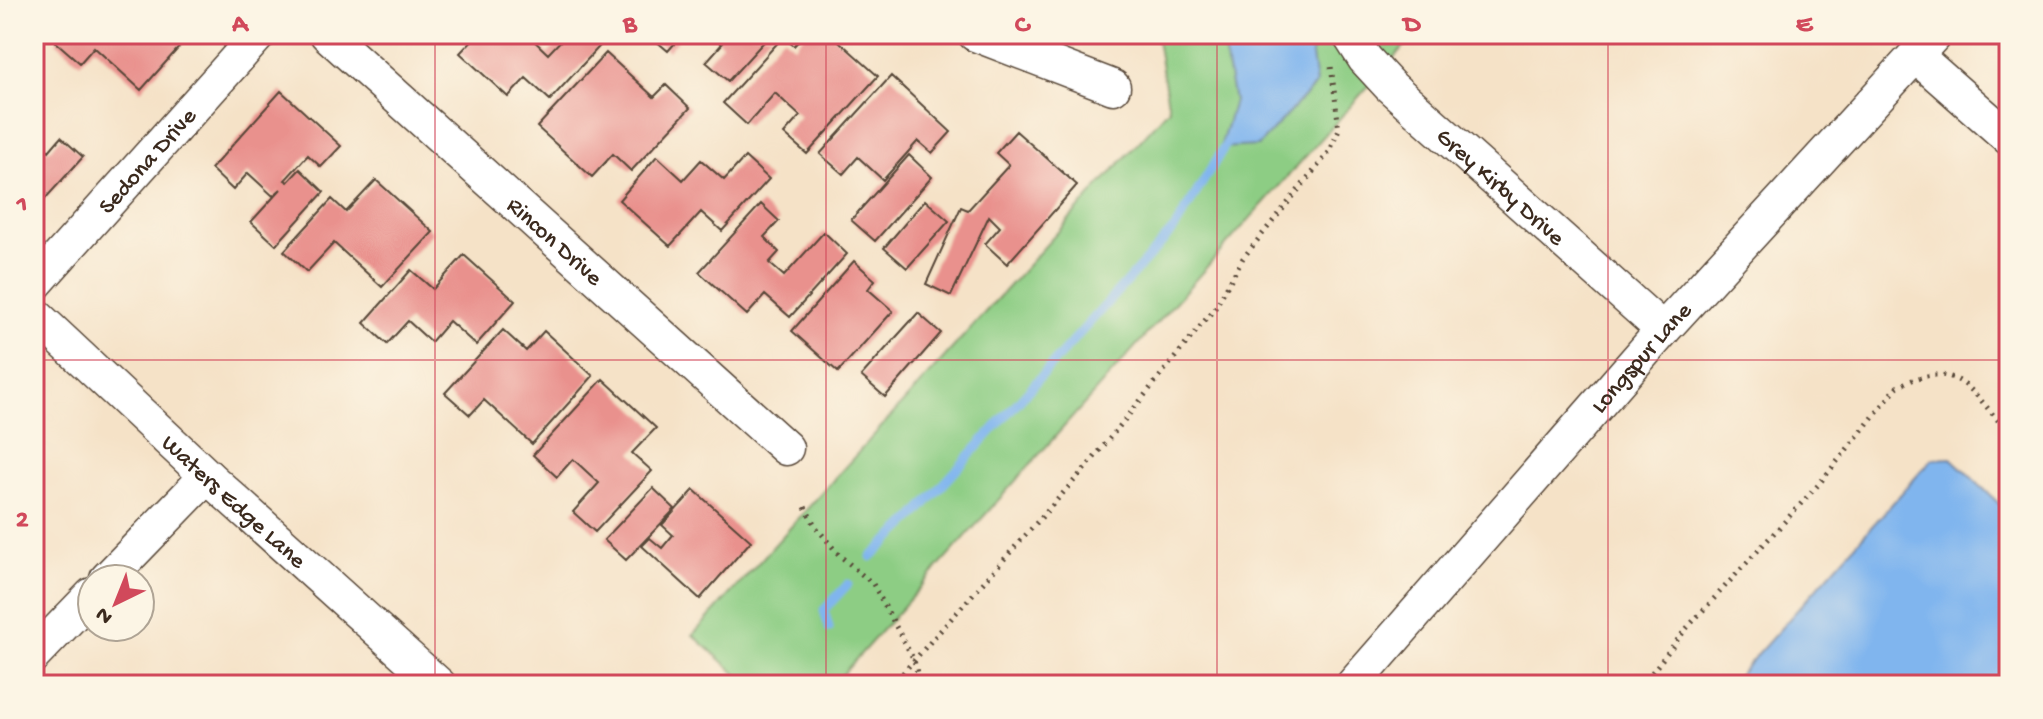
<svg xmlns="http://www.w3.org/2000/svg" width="2043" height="719" viewBox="0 0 2043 719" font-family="'Gochi Hand',sans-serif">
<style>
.green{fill:#8dcd84;stroke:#647c51;stroke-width:2}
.water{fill:#80b5ee;stroke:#5e7086;stroke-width:2}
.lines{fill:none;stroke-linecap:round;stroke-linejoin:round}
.stream{stroke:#80b5ee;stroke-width:9}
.building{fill:#e9918d}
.minor-casing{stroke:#574637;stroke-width:37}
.path{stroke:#574637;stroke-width:5;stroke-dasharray:2 6;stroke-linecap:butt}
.minor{stroke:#fff;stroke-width:34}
.grid{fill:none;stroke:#d1495b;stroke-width:2;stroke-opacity:0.55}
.labels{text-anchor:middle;stroke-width:6;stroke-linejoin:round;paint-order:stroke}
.street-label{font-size:24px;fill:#3b2a1e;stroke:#fcf5e5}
.neatline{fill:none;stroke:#d1495b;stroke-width:3}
.grid-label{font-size:26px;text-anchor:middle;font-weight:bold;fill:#d1495b}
</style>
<rect width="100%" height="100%" fill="#fcf5e5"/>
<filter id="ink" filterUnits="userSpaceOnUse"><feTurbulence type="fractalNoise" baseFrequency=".0125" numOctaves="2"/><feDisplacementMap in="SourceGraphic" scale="16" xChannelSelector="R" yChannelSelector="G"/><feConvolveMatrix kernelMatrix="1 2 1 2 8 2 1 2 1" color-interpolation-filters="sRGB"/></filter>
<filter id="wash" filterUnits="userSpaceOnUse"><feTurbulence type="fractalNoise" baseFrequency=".006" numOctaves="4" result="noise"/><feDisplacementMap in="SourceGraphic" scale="32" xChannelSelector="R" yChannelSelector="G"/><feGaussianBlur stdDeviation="1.8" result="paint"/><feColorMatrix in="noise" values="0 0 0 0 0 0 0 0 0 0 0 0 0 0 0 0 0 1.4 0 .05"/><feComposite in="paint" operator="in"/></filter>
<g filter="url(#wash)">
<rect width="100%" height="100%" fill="#f5e2c7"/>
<path class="green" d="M1156,34H1415L833,685H749L693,635L1169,109Z"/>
<path class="water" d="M1221,34H1309L1316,84L1258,146L1220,148L1234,101Z
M1951,458L2009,513V685H1730L1932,459Z"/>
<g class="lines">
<path class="stream" d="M871,557L913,518L1175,228L1229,139
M829,628L824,610L848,584"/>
</g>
<g id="blocks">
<path class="building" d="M64,34H191L141,90L94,47L80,63L56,42Z
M478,34H527L548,54L567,34H605L608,37L550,100L526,78L508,97L460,53Z
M648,34H683L668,51Z
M711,34H771L728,81L706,62L722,44Z
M805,34H831L878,76L807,154L784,134L800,116L775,93L747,125L723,103L783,37L794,46Z
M606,53L654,97L666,85L690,108L631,171L613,154L592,177L537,127Z
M891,76L951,132L932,153L918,141L883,180L858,157L843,174L820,154Z
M281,91L341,146L321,167L308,155L285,180L288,182L300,169L324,192L276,245L251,222L281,189L273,196L248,173L233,190L211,169Z
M1016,131L1077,185L1007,264L985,244L1000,227L989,216L951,296L926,284L961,207L968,210L1009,165L996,153Z
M61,137L83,157L34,211V138L49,151Z
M909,155L932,177L875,241L851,220Z
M657,156L683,180L701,160L724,180L745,157L769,179L722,231L701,212L670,246L619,200Z
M376,180L433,232L382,287L334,243L307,272L284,251L332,199L346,212Z
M925,200L949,221L907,268L884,248Z
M761,204L779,221L764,237L779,252L769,263L784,276L824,232L847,254L790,317L765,295L747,315L699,272Z
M464,255L515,301L476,345L449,321L431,342L408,321L387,344L364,323L411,270L433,289Z
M854,261L875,280L868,289L893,311L838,372L792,331Z
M918,313L941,333L885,397L861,376Z
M503,330L526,351L544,331L593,376L532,444L484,400L470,415L445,393Z
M603,379L656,428L632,453L652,471L595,532L573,512L599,483L573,459L557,477L533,455Z
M653,488L675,509L626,560L604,540Z
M694,490L751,541L700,599L642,546L650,538L662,548L673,535L662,525Z"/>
</g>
</g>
<g filter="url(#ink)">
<use href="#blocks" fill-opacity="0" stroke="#574637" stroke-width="2"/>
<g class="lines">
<defs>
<g id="minor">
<path id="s1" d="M327,34L786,448"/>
<path d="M975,34L1113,87"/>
<path id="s2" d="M1349,34L1365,59L1390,86L1663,330"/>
<path d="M1916,56L2009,138"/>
<path id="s3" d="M34,285L259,34"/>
<path id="s4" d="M34,314L207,476L439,685"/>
<path d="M107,579L207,476"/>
<path d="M34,655L92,595"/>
<path id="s5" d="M1353,685L1663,330L1935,34"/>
</g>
</defs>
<use href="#minor" class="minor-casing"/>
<path class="path" d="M805,507L816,527L839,555L873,584L914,660L920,685
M892,685L1089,464L1215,308L1243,258L1330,151L1339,129L1331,66
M1642,685L1686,629L1819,484L1897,387C1959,355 1971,392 2009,433"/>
<use href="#minor" class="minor"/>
</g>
</g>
<path class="grid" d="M435,34V685M826,34V685M1217,34V685M1608,34V685M34,360H2009"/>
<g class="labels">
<g class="street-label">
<text dy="8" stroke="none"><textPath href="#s3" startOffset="168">Sedona Drive</textPath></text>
<text dy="8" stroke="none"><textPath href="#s2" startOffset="216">Grey Kirby Drive</textPath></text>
<text dy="8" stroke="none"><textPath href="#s1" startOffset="308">Rincon Drive</textPath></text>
<text dy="8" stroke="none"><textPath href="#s5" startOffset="436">Longspur Lane</textPath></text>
<text dy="8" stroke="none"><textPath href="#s4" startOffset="274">Waters Edge Lane</textPath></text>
</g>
</g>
<rect width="2043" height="719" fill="none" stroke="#fcf5e5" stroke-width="88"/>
<g transform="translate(116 603) rotate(223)"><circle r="38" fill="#fcf5e5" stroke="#afa495" stroke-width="2"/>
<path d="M0-6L14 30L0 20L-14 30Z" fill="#d1495b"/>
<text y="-12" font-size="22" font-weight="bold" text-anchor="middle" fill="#3b2a1e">N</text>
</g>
<rect x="44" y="44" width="1955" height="631" class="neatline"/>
<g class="grid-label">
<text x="240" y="31">A</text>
<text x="630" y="31">B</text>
<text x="1022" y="31">C</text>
<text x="1412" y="31">D</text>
<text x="1804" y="31">E</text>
<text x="22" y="211">1</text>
<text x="22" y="526">2</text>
</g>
</svg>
